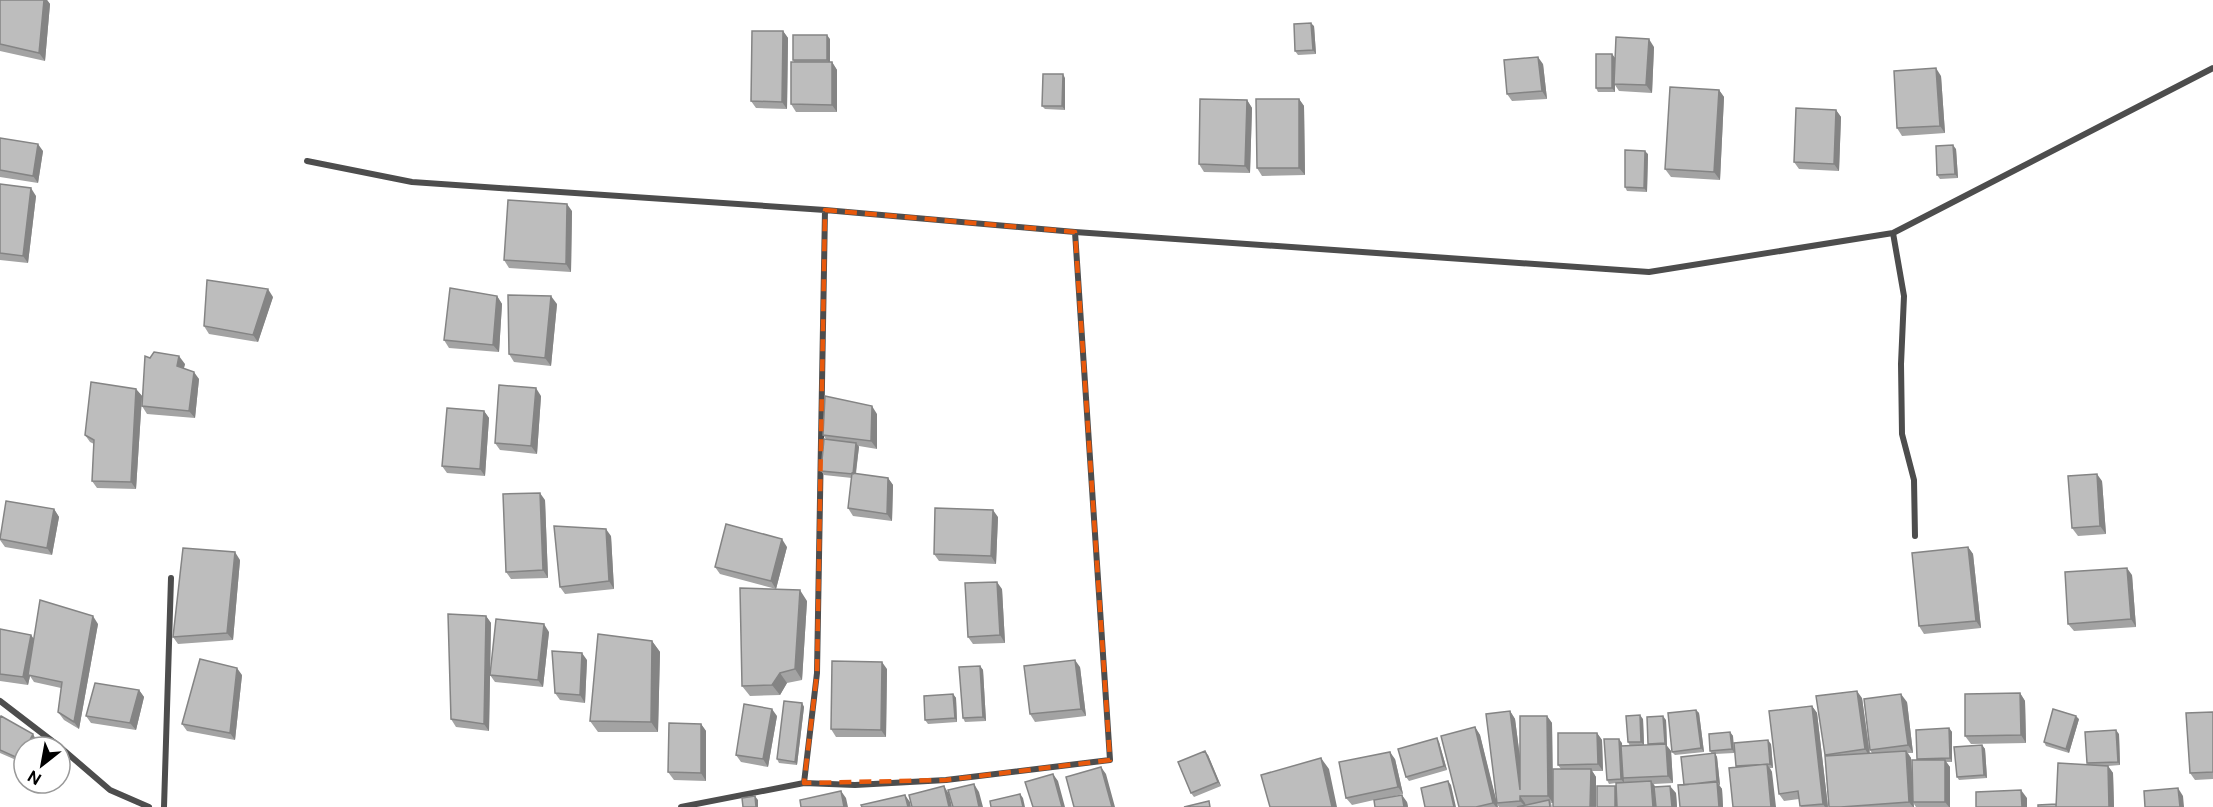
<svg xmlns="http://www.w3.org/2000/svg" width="2213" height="807" viewBox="0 0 2213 807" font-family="'Public Sans',sans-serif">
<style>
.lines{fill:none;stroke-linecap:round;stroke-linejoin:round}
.street{stroke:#4d4d4d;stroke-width:6}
.wall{fill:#a3a3a3}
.shaded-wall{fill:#848484}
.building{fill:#bdbdbd;stroke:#848484;stroke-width:1.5}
.marked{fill:none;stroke:#e8590c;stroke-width:4.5;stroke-dasharray:12 8;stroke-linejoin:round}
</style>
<rect width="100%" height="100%" fill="#fff"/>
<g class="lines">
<path class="street" d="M307,161L412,182L825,210L1075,232L1649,272L1893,233L2213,68
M1893,233L1904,296L1901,364L1902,434L1914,480L1915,536
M0,701L60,747
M60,747L110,790L149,807
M804,783L817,673L825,210
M164,807L171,578
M681,807L804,783L855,785L946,780L1110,760L1075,232"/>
</g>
<path class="wall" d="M0,0H47L50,4L45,61L0,51Z
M1314,26L1316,54L1298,55L1295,51Z
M783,31L788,38L787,109L756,108L751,101Z
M830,39V62H832L837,70V112H796L791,104L794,62L793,60Z
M1654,47L1652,93L1619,91L1615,85V92H1598L1596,88L1612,54L1615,58Z
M1543,64L1547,99L1512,101L1507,94Z
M1941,76L1945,133L1902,136L1897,128Z
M1065,78V110L1045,109L1042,106Z
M1719,90L1724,97L1720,180L1671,177L1665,169Z
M1299,99L1304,106L1305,175L1262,176L1257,168Z
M1247,100L1252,108L1250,173L1204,172L1199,164Z
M1836,110L1841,117L1839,171L1799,169L1794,162Z
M0,138L43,151L38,183L0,177Z
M1956,149L1958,178L1940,179L1937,175Z
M1648,154L1647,192L1627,191L1625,187Z
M0,184L36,196L28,263L0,260Z
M572,211L571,272L509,268L504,260Z
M497,296L502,304L499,352L449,348L444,340Z
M273,297L258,342L209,334L204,326Z
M557,304L551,366L514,362L509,354Z
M150,358L185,364L184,368L199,379L195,418L147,414L142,406Z
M136,389L142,396L136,489L97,488L92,481L94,444L90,442L85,435Z
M541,396L537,454L500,450L495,443Z
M484,411L489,418L485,476L447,473L442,466Z
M877,414V449L859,446L856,474L888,478L893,485L892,521L853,516L848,508L852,478L824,475L821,471L827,440L823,435Z
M2102,481L2106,534L2078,536L2072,528Z
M545,500L548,578L511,579L506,572Z
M54,509L59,517L52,555L5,547L0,540V536Z
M998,517L996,564L939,561L934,554Z
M611,536L614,589L565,594L560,587Z
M787,547L776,589L720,574L715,567Z
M1968,547L1973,554L1981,628L1924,634L1919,626Z
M240,560L233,640L178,644L173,637Z
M2132,575L2136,627L2074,631L2068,624Z
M1002,589L1005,643L973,644L968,637Z
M807,601L802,680L787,683L780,695L750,696L742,686Z
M486,616L491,623L490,671L549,632L543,687L495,682L490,675L489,731L456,727L451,719Z
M98,624L79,729L64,720L58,712L61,688L34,682L30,676L28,685L0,681V629L31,635L34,639Z
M652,641L660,652L658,732H598L590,721Z
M587,660L585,703L560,700L555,693Z
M980,666L983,670L986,721L965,722L963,718Z
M1080,667L1086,716L1035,722L1030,714Z
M887,669L886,737H836L831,729Z
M242,675L235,740L187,731L182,724Z
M139,690L144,697L136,730L91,723L86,716Z
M2020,693L2025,701L2026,743L1971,744L1965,736Z
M953,694L956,698L957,722L928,724L925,720Z
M1862,698L1870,753H1872L1870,750L1907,702L1913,753H1908L1911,758L1912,776L1917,760L1949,728L1952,732V762H1946L1950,767V807H1916L1914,804V807H1829L1826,756L1825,755Z
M802,703L804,707L797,765L779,763L777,759Z
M1812,706L1817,713L1828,807H1801L1799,799L1784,801L1779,794Z
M1696,710L1699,713L1704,752L1675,755L1672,752Z
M1510,711L1515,719L1520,757L1547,716L1552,723L1553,787L1561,769L1558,765L1597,733L1602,740L1603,771H1592L1596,777V807H1553V803H1551L1552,807H1499L1497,804L1498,807H1459L1475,727L1480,735L1496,801Z
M2213,712V779L2195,780L2190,773Z
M777,716L768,767L741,762L736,755Z
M0,718L33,734L35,738L24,747V760L23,763L0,753Z
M1643,719L1644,745H1649L1666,720L1667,746L1671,751L1673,783L1654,784L1655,787L1676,793L1677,807H1617L1616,783L1609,784L1607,780L1622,743V746H1630L1628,742Z
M2079,719L2069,753L2046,746L2044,742Z
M701,724L706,731V781L674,780L668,772Z
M1730,732L1733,736L1734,753L1715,754L1717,757L1720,785H1719L1722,789L1723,807H1680L1712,754L1710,751Z
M2119,734L2120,765L2108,766L2113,773L2114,807H2038L2056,804L2088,765L2087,763Z
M1439,742L1447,770L1409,781L1406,777Z
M1771,744L1773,768H1770L1772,772L1737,767Z
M1982,745L1985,749L1987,778L1959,780L1957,777Z
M1208,755L1221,786L1194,797L1191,793Z
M1395,759L1403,794L1387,798L1407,802L1408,807H1375L1374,800L1352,805L1346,798Z"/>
<path class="shaded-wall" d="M44,0H47L50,4L45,61L39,53Z
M1311,23L1314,26L1316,54L1313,50Z
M783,31L788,38L787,109L782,102Z
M827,35L830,39V64L827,60Z
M1649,39L1654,47L1652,93L1646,85Z
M1612,54L1615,58V92L1612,88Z
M1538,57L1543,64L1547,99L1542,91Z
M832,62L837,70V112L832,105Z
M1936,68L1941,76L1945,133L1940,126Z
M1063,74L1065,78V110L1062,106Z
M1719,90L1724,97L1720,180L1714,172Z
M1299,99L1304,106L1305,175L1299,168Z
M1247,100L1252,108L1250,173L1245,166Z
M1836,110L1841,117L1839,171L1834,164Z
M38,144L43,151L38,183L33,176Z
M1953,145L1956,149L1958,178L1955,174Z
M1645,151L1648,154L1647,192L1644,188Z
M31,188L36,196L28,263L23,256Z
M567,204L572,211L571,272L566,264Z
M268,289L273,297L258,342L253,335Z
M497,296L502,304L499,352L493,345Z
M551,296L557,304L551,366L545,358Z
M179,356L185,364L182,374L177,366Z
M194,372L199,379L195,418L189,411Z
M536,388L541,396L537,454L531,446Z
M136,389L142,396L136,489L131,482Z
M872,406L877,414V449L871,441Z
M484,411L489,418L485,476L480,469Z
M856,443L859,447L855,478L853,474Z
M2097,474L2102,481L2106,534L2100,526Z
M888,478L893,485L892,521L887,514Z
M540,493L545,500L548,578L543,570Z
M54,509L59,517L52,555L47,548Z
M993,510L998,517L996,564L991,556Z
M606,529L611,536L614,589L609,581Z
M782,539L787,547L776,589L771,581Z
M1968,547L1973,554L1981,628L1976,621Z
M235,552L240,560L233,640L227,633Z
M2127,568L2132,575L2136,627L2131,619Z
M997,582L1002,589L1005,643L1000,635Z
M800,590L807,601L802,680L795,669Z
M93,616L98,624L79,729L74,722Z
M486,616L491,623L489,731L484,724Z
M544,624L549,632L543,687L538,680Z
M31,635L36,643L28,675L30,676L28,685L23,677Z
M652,641L660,652L658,732L651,722Z
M582,653L587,660L585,703L580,695Z
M1075,660L1080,667L1086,716L1081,709Z
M882,662L887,669L886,737L881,730Z
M980,666L983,670L986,721L983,717Z
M237,668L242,675L235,740L230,733Z
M780,673L787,683L780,695L772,685Z
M139,690L144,697L136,730L130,723Z
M1857,691L1862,698L1870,757L1865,749Z
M2020,693L2025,701L2026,743L2021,735Z
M953,694L956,698L957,722L955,718Z
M1901,694L1907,702L1913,753L1908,745Z
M802,703L804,707L797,765L795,762Z
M1812,706L1817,713L1828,807H1825L1823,804Z
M772,709L777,716L768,767L763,759Z
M1696,710L1699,713L1704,752L1701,748Z
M1510,711L1515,719L1525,797L1520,790Z
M1640,715L1643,719L1644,745L1641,742Z
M1547,716L1552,723L1553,803L1548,796Z
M1663,716L1666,720L1667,746L1671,751L1673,783L1668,776Z
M2076,716L2079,719L2069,753L2066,749Z
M701,724L706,731V781L701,773Z
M1475,727L1480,735L1498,807H1496L1493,803Z
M1949,728L1952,732V762L1950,758Z
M2116,730L2119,734L2120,765L2118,762Z
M1730,732L1733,736L1734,753L1732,749Z
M1597,733L1602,740L1603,771L1598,764Z
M33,734L35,738L31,747H26Z
M1437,738L1439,742L1447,770L1444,766Z
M1619,739L1622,743L1624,783L1621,779Z
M1768,740L1771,744L1773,768L1770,764Z
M1982,745L1985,749L1987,778L1984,775Z
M24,751V760L23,763L20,759Z
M1205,751L1208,755L1221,786L1218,782Z
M1906,751L1911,758L1914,802H1913L1914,807H1913L1909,802Z
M1390,752L1395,759L1403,794L1398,787Z
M1715,753L1717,757L1720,785L1717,781Z
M1321,758L1329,769L1337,807H1332Z
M1945,760L1950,767V807H1949L1945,802Z
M1767,764L1772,772L1776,807H1771Z
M2108,766L2113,773L2114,807H2109Z
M1101,767L1106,774L1115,807H1112Z
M1591,769L1596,777V807H1590Z
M1053,774L1058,781L1065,807H1062Z
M1448,781L1451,785L1456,807H1454Z
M1651,781L1656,788L1657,807H1653Z
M1717,782L1722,789L1723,807H1719Z
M974,784L979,792L983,807H979Z
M944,786L949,794L952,807H949Z
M1615,786L1617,790V807H1615Z
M1670,786L1676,793L1677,807H1672Z
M2178,788L2183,796L2184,807H2180Z
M2021,790L2027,798V807H2022Z
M841,791L846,798L848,807H844Z
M1020,794L1023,798L1025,807H1023Z
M905,795L910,802L911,807H908Z
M1402,795L1407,802L1408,807H1404Z
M755,796L758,800V807H756Z
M1520,796L1525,803L1526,807L1520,801Z"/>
<path class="building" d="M0,0H44L39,53L0,44Z
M1311,23L1313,50L1295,51L1294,24Z
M752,31H783L782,102L751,101Z
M793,35H827V60H793Z
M1616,37L1649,39L1646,85L1614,84Z
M1596,54H1612V88H1596Z
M1538,57L1542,91L1507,94L1504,60Z
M791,62H832V105L791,104Z
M1936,68L1940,126L1897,128L1894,71Z
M1043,74H1063L1062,106H1042Z
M1670,87L1719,90L1714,172L1665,169Z
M1200,99L1247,100L1245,166L1199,164Z
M1256,99H1299V168H1257Z
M1796,108L1836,110L1834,164L1794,162Z
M0,138L38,144L33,176L0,170Z
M1953,145L1955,174L1937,175L1936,146Z
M1625,150L1645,151L1644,188L1625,187Z
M0,184L31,188L23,256L0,253Z
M508,200L567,204L566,264L504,260Z
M207,280L268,289L253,335L204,326Z
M450,288L497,296L493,345L444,340Z
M508,295L551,296L545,358L509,354Z
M154,352L179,356L177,366L194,372L189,411L142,406L145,356L150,358Z
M91,382L136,389L131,482L92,481L94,440L85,435Z
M499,385L536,388L531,446L495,443Z
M825,396L872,406L871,441L823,435Z
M447,408L484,411L480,469L442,466Z
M824,439L856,443L853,474L821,471Z
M852,473L888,478L887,514L848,508Z
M2097,474L2100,526L2072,528L2068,476Z
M540,493L543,570L506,572L503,494Z
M6,501L54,509L47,548L0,539Z
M935,508L993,510L991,556L934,554Z
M726,524L782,539L771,581L715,567Z
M554,526L606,529L609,581L560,587Z
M1968,547L1976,621L1919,626L1912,553Z
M183,548L235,552L227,633L173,637Z
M2127,568L2131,619L2068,624L2065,572Z
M997,582L1000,635L968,637L965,583Z
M740,588L800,590L795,669L780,673L772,685L742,686Z
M40,600L93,616L74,722L58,712L62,682L28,675Z
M448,614L486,616L484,724L451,719Z
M496,619L544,624L538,680L490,675Z
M0,629L31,635L23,677L0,674Z
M598,634L652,641L651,722L590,721Z
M552,651L582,653L580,695L555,693Z
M200,659L237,668L230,733L182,724Z
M1075,660L1081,709L1030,714L1024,666Z
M832,661L882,662L881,730L831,729Z
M980,666L983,717L963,718L959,667Z
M95,683L139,690L130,723L86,716Z
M1857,691L1865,749L1825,755L1816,696Z
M2020,693L2021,735L1965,736V694Z
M953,694L955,718L925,720L924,696Z
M1901,694L1908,745L1870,750L1864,699Z
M784,701L802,703L795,762L777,759Z
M744,704L772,709L763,759L736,755Z
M1812,706L1823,804L1800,806L1798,791L1779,794L1769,711Z
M2053,709L2076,716L2066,749L2044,742Z
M1696,710L1701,748L1672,752L1668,713Z
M1510,711L1520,790V716H1547L1548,796H1520V801L1497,803L1486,714Z
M2213,712V772L2190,773L2186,713Z
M1640,715L1641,742H1628L1626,716Z
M1,716L33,734L26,747H24V751L20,759L0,750V718Z
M1663,716L1665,743L1648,744L1647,717Z
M669,723L701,724V773L668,772Z
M1475,727L1493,803L1476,807H1459L1441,736Z
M1949,728L1950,758L1917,759L1916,730Z
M2116,730L2118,762L2087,763L2085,732Z
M1730,732L1732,749L1710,751L1709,734Z
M1558,733H1597L1598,764L1558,765Z
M1437,738L1444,766L1406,777L1398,749Z
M1604,739H1619L1621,779L1607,780Z
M1768,740L1770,764L1736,766L1734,743Z
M1666,744L1668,776L1623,778L1621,746Z
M1982,745L1984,775L1957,777L1954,747Z
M1205,751L1218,782L1191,793L1178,762Z
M1906,751L1909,802L1841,807H1829L1825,756Z
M1390,752L1398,787L1346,798L1339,762Z
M1715,753L1717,781L1684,785L1681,757Z
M1321,758L1332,807H1270L1261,775Z
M1912,760H1945V802H1913Z
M2058,763L2108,766L2109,807H2056Z
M1767,764L1771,807H1733L1729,768Z
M1101,767L1112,807H1074L1066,777Z
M1553,769H1591L1590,807H1553Z
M1053,774L1062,807H1033L1025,782Z
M1448,781L1454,807H1425L1421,788Z
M1651,781L1653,807H1617L1616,783Z
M1717,782L1719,807H1680L1678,785Z
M974,784L979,807H953L948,790Z
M944,786L949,807H912L909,795Z
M1597,786H1615V807H1597Z
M1670,786L1672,807H1656L1654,787Z
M2178,788L2180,807H2145L2144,791Z
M2021,790L2022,807H1976V792Z
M841,791L844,807H801L800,800Z
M1020,794L1023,807H991L990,801Z
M905,795L908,807H862L861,805Z
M1402,795L1404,807H1375L1374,800Z
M755,796L756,807H743L742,798Z
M1549,800L1550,807H1517Z
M1209,801L1210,807H1184Z
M2056,804V807H2038V805Z"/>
<path class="marked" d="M825,210L1075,232L1110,760L946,780L804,783L817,673Z"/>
<g transform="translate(42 765) rotate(211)"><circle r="28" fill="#ffffff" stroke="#999999" stroke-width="1.5"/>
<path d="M0-4.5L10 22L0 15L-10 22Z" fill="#000000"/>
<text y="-9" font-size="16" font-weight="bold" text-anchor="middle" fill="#000000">N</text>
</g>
</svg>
